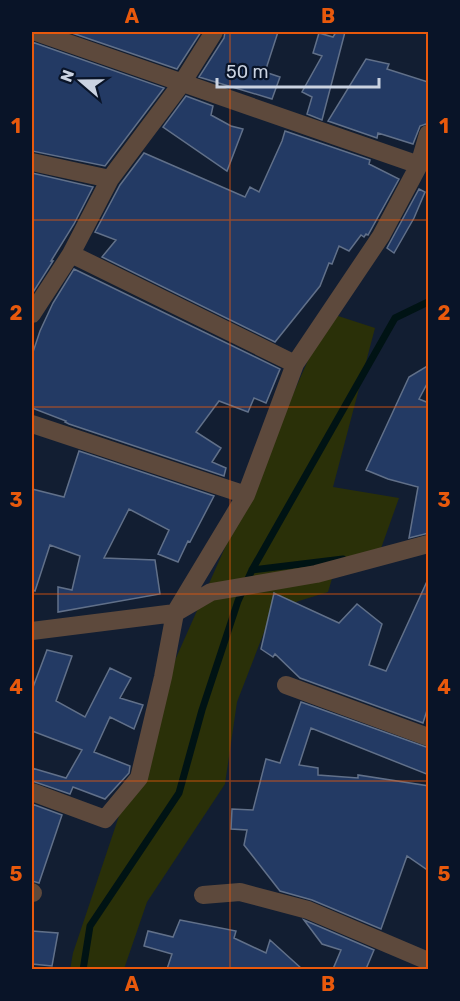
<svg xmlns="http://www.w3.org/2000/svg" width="460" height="1001" viewBox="0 0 460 1001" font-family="Rubik,sans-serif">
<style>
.green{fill:#2a3008}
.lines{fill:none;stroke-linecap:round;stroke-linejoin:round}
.stream{stroke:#001314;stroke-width:7}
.building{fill:#233a64;stroke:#617089;stroke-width:1.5}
.minor{stroke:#5d493c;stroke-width:18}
.grid{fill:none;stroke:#e8590c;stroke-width:1.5;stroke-opacity:0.55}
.neatline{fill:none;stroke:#e8590c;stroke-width:2}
.grid-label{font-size:20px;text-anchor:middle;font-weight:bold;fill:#e8590c}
</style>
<rect width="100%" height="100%" fill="#121e32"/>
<path class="green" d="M329,313L375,328L333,487L399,498L379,554L337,562L328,592L273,609L237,702L225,784L147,902L124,969L70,970L73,953L124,801L176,658Z"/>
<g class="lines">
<path class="stream" d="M252,570L343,559
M83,970L90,926L179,793L202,710L238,601L252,570L395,318L428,302"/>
</g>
<path class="building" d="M69,32H201L177,69Z
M225,32H278L265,72L280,77L272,99L199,77L224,38Z
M336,32H345L322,120L307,114L312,97L302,92L322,56L313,53L319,33L333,37Z
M32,42L164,88L105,166L32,151Z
M366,59L389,64L387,69L428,82L429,123L420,126L413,144L378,133L377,138L328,121Z
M186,96L213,106L211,115L231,126L243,129L227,171L163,127Z
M285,131L370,160L369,164L399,179L368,235L366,234L364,237L361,235L349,251L339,246L332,264L329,263L320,286L275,342L102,257L116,240L95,232L120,185L144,153L245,197L250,187L259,192L282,141Z
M32,173L93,187L74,224L51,261H53L32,294Z
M419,189L425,192L414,218L394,253L387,248Z
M74,269L280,369L266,403L254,398L248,412L219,401L196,432L221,448L212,462L226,468L224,476L69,424L65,422L66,421L32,408V355L40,331L53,303Z
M429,365V380L419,399L429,403V533L409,538L418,487L388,479L366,470L409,377Z
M79,451L214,496L190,542L188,541L178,562L158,554L169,530L129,509L104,558L155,560L160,594L58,612V587L72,590L80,556L50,545L35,591L32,590V489L64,497Z
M429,577V704L423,723L300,678L275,654L273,657L261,649L274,593L339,623L357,604L382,624L369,665L386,671Z
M47,650L72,656L56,701L85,717L110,668L131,678L120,698L143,705L134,729L110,717L94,752L130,766L129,773L105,799L73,787L70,794L32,781V768L66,778L82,750L32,731V690Z
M301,702L429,748V775L311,728L299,765L318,768V775L358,778V775L429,786V871L407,856L381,929L312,900L280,891L244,845L247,830L231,829L232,809L253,810L266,759L280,763Z
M32,804L62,815L39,883L32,881Z
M180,920L236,931L234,938L266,953L270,940L302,969H167L172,954L144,946L148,931L173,937Z
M304,920L374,950L366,969H333L341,950L322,944Z
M32,931L58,933L52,966L32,964Z"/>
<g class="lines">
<path class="minor" d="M32,162L110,179
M419,165L428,134
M71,254L295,364
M32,314L71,254L110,179L182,83L214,32
M32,424L246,495
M32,631L175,613L211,592L316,574L428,544
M286,685L428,737
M32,792L105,819L139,778L163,677L175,613L246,495L295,364L381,236L419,165L36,32
M32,892L33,893
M203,895L240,892L308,910L428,961"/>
</g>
<path class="grid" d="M230,32V970M32,220H428M32,407H428M32,594H428M32,781H428"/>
<rect width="460" height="1001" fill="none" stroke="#091428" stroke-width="66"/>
<g transform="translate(81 81) rotate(290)" stroke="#091428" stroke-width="4.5" paint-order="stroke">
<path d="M0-4.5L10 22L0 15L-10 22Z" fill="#cbd3e1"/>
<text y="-9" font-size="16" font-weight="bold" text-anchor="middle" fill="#cbd3e1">N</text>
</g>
<path d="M217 78v9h162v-9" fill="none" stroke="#cbd3e1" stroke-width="3"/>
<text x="226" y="78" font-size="18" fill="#cbd3e1" stroke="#091428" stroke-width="4.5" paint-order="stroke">50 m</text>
<rect x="33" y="33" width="394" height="935" class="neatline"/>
<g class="grid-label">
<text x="132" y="23">A</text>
<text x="328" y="23">B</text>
<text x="16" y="133">1</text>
<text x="444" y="133">1</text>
<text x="16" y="320">2</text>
<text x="444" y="320">2</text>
<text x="16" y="507">3</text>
<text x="444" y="507">3</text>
<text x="16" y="694">4</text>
<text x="444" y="694">4</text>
<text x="16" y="881">5</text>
<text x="444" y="881">5</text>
<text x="132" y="991">A</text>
<text x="328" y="991">B</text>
</g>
</svg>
